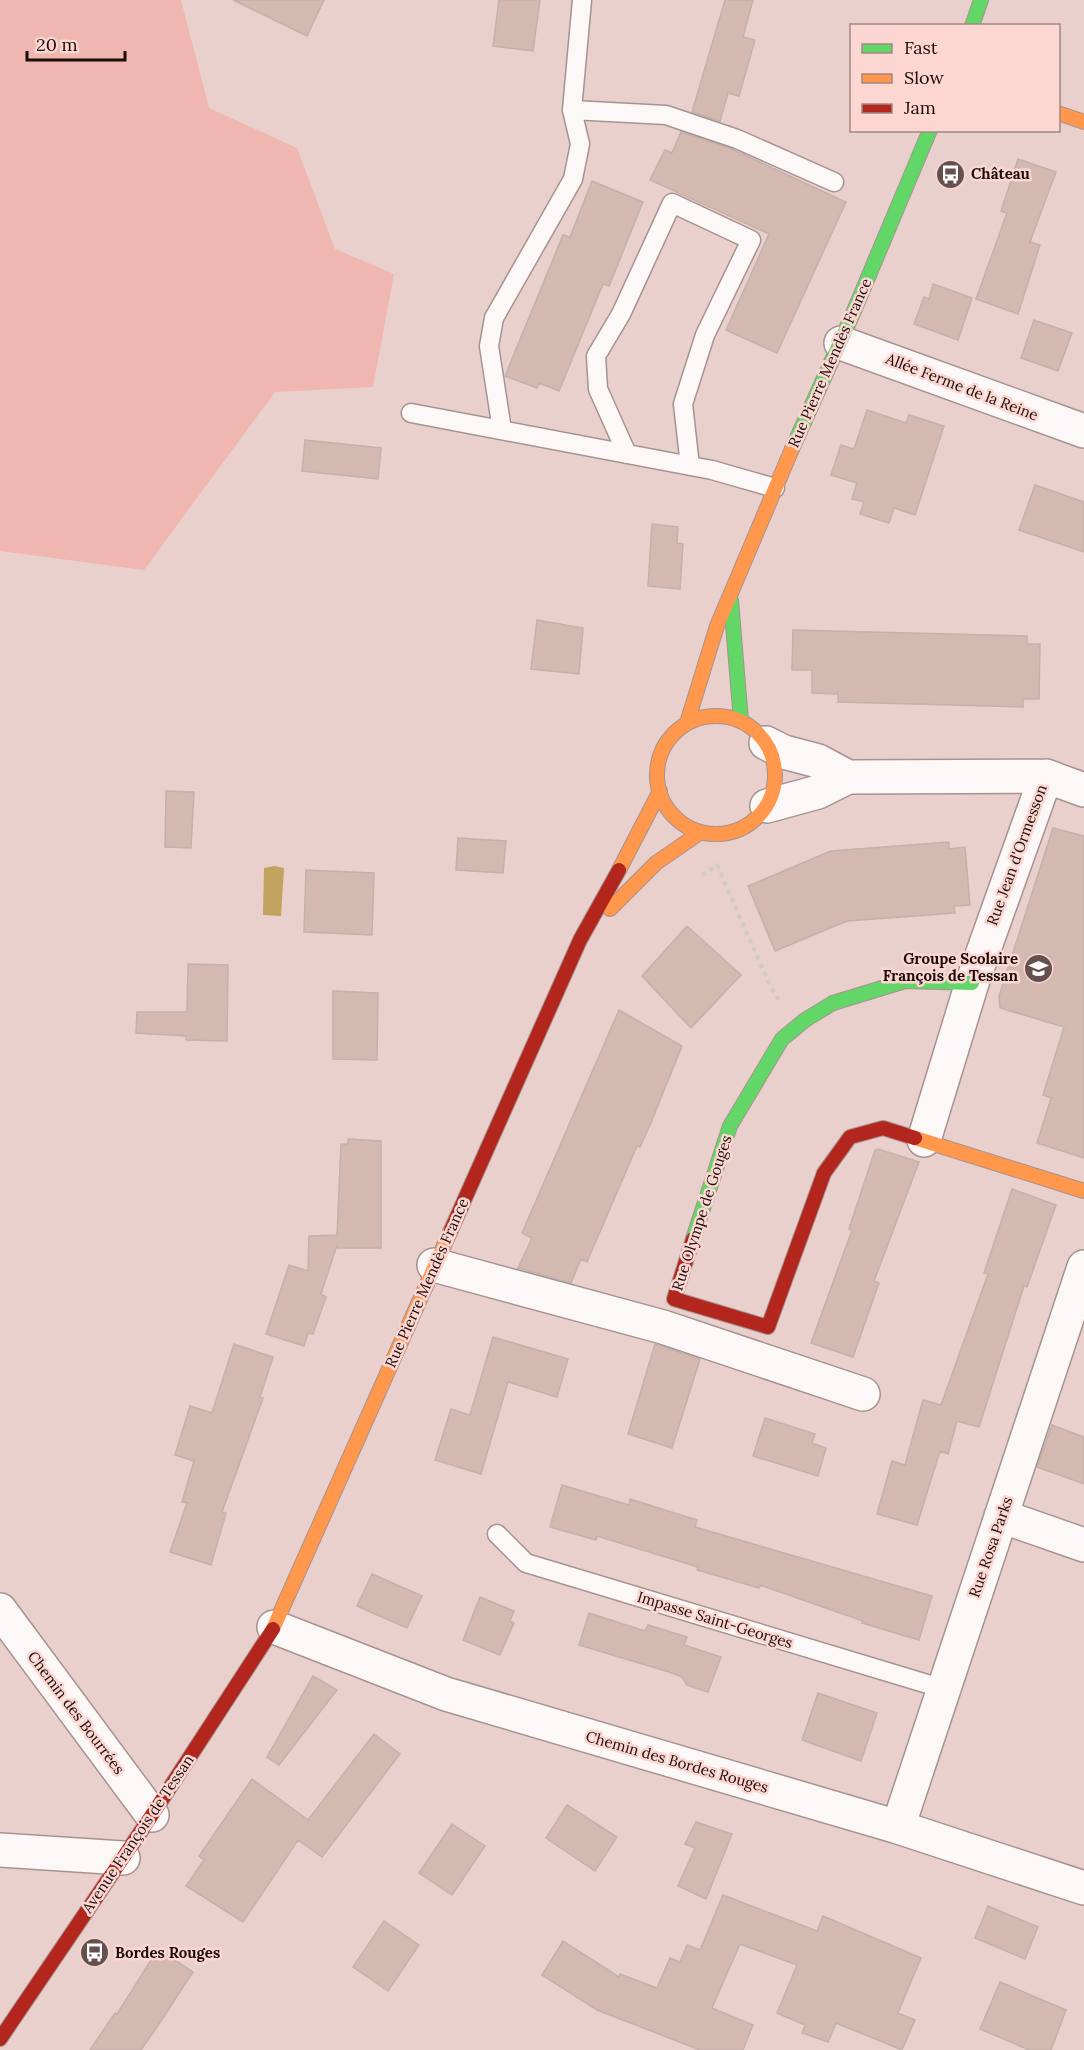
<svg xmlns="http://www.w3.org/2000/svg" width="1084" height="2050" viewBox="0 0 1084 2050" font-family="Lora,serif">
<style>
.green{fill:#efb7af}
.water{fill:#c2a25f}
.building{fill:#d4b9b0;stroke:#c3b1ac;stroke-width:1.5}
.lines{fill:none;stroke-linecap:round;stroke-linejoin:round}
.lane-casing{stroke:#a69390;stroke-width:21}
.street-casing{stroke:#a69390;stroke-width:36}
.fast-casing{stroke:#a69390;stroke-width:16}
.slow-casing{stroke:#a69390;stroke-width:16}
.jam-casing{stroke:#a69390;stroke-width:16}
.path{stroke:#d0c9c9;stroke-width:4;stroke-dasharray:4.5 4.5;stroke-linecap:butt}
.lane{stroke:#fcf8f7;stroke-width:18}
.street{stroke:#fcf8f7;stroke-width:33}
.fast{stroke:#63d668;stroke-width:14}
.slow{stroke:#ff974d;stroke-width:14}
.jam{stroke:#b3261e;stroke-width:14}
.labels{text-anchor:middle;stroke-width:5;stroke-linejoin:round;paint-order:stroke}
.poi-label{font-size:15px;font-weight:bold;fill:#1c0d0b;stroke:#fcd6d1;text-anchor:start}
.street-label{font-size:15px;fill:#1c0d0b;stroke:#fcd6d1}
</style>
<rect width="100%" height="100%" fill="#e9d0cc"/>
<path class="green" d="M0,0H181L209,108L297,148L335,249L394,274L373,387L275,392L144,570L0,551Z"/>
<path class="water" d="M274,866L284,868L281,916L263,915L264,868Z"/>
<path class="building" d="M233,0H324L307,36Z
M499,0H540L533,51L493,46Z
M725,0H753L743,37L755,40L739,96L728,93L720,121L692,112Z
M681,132L727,147L846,202L777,353L726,330L769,234L650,180L665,150L672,153Z
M1018,159L1056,172L1030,242L1040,245L1018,314L976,299L1007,213L1001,211Z
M592,181L643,202L609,286L603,284L559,391L539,383L537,388L505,376L563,235L570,237Z
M933,284L972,298L958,340L914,324L924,297L929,299Z
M1034,320L1072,333L1058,371L1021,358Z
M867,410L906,423L909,415L944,426L915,515L894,508L889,523L860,514L864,502L852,499L857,483L831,475L841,445L854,449Z
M305,440L381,448L378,479L302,471Z
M1035,485L1084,502V552L1019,530Z
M652,524L678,527L677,543L683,544L680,589L648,586Z
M537,620L583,628L579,674L531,669Z
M793,630L1027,636V644H1040L1039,699H1023V707L838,702V694L812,693V670H792Z
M166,791L194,792L191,848L165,847Z
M1053,828L1084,836V1158L1037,1143L1051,1098L1043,1095L1064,1027L1000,1008L999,996Z
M458,838L506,841L503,873L456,870Z
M949,842V849L965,847L970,905L954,906L955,913L847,921L775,951L748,886L831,851Z
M306,870L374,873L372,935L304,932Z
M687,926L741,975L691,1028L642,976Z
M188,964L228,965L227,1041L186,1040V1036L136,1033L137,1012H187Z
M333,991L378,993L377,1060L333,1059Z
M619,1010L682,1046L650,1125L640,1147L637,1146L587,1262L581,1259L571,1283L518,1268L532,1238L522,1233Z
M348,1139L381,1141V1248H337V1245L321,1294L326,1297L313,1334L308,1333L304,1346L266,1334L289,1265L308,1271L309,1236L337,1235L341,1144H348Z
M878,1149L919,1162L874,1281L879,1283L853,1357L811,1343L852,1230L849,1229L875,1150Z
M1012,1189L1056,1205L1027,1287L1024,1286L979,1427L957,1421L948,1454L940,1451L917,1525L877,1514L892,1461L905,1465L923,1400L941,1405L988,1274L984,1273Z
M493,1337L568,1359L557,1397L508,1382L481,1474L435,1460L451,1409L470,1415Z
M234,1344L273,1357L260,1397L263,1398L222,1512L226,1513L211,1565L170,1552L187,1503L182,1502L194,1461L175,1455L190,1406L212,1413Z
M655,1344L700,1359L672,1448L628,1434Z
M765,1418L815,1434L812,1443L826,1448L818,1476L753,1456Z
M1052,1425L1084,1437V1484L1037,1467Z
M562,1485L629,1505L630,1499L697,1520L695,1527L932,1596L919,1640L862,1623L863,1621L760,1585L759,1588L697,1570L698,1567L597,1536L596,1540L550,1527Z
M372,1574L422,1596L407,1628L357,1606Z
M480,1597L514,1611L510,1621L514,1623L500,1655L463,1640Z
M589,1613L645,1631L648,1625L687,1637L684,1645L721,1657L708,1692L687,1685L682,1677L669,1672L579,1645Z
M313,1676L337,1690L279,1765L267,1757Z
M818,1693L877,1713L861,1761L802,1740Z
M374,1734L400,1754L322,1857L298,1840L243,1922L186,1886L204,1860L199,1856L252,1779L308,1820Z
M567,1805L617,1837L595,1871L546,1838Z
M696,1822L732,1834L706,1899L678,1886L695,1848L685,1844Z
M452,1824L485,1846L452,1895L419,1873Z
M723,1895L817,1931L823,1916L921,1958L898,2013L915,2020L902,2050L836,2023L828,2042L802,2033L805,2025L777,2013L797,1965L740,1944L712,2008L753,2025L743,2050H700L597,2010L542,1975L563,1941L619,1977L620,1974L657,1988L670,1958L680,1962L687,1945L700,1950Z
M988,1906L1038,1927L1025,1959L975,1938Z
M384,1921L419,1945L388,1991L353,1967Z
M158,1949L193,1972L159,2024L141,2050H90L115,2013L117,2014Z
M1000,1982L1066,2010L1051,2050H1029L980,2029Z"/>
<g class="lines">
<defs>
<path id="lane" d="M572,110L582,0
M411,413L712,470L775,488
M502,430L489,346L494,318L573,179L580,144L572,110L666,115L737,139L834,182
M627,454L598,389L596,356L621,314L672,203L751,240L705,335L683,404L690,466
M497,1534L526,1563L944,1689"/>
<path id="street" d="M841,343L1084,431
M766,743L784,752L818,761L848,777
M767,806L818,792L848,777L1046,776L1084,790
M924,1140L972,983L1046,776
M434,1265L663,1327L863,1394
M1001,1516L1084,1545
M0,1610L152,1815
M274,1627L446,1694L898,1827L1084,1888
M898,1827L1084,1267
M0,1850L123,1858"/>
<path id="fast" d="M972,26L981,0
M792,449L851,318L930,130
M731,600L741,721
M693,1239L730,1126L782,1039L805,1020L833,1003L905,981L972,983"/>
<path id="slow" d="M1058,113L1084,122
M657 775a59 59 0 1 1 118 0a59 59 0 1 1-118 0Z
M687,723L717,626L792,449
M619,870L660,791
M610,909L656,863L701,832
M915,1138L1084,1191
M273,1629L451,1230"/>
<path id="jam" d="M451,1230L580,940L619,870
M693,1239L674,1299L768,1327L824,1173L850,1137L883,1128L915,1138
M0,2039L152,1815L273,1629"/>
</defs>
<use href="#lane" class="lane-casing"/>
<use href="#street" class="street-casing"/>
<use href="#fast" class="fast-casing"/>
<use href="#slow" class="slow-casing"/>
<use href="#jam" class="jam-casing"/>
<path class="path" d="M702,875L717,865L771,988L779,1000"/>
<use href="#lane" class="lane"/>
<use href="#street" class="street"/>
<use href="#fast" class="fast"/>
<use href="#slow" class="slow"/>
<use href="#jam" class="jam"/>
</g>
<defs>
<symbol id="bus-disc" viewBox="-11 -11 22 22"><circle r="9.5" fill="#64514f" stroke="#fcd6d1"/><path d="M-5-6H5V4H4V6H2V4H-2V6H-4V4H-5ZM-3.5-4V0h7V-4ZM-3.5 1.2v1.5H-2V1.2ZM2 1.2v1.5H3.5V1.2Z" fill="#fff"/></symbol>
<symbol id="school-disc" viewBox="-11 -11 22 22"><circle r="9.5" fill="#64514f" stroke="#fcd6d1"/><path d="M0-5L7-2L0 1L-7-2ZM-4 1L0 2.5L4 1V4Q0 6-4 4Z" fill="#fff"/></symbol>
</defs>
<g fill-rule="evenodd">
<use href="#bus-disc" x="934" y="158" width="33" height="33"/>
<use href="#school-disc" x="1022" y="952" width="33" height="33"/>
<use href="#bus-disc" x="78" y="1936" width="33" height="33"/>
</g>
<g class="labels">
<g class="poi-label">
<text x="971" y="179">Château</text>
<text x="1018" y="964" text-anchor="end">Groupe Scolaire<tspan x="1018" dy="17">François de Tessan</tspan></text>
<text x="115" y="1958">Bordes Rouges</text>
</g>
<g class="street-label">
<text transform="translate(830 363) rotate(-66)" y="5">Rue Pierre Mendès France</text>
<text transform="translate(962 387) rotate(21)" y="5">Allée Ferme de la Reine</text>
<text transform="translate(1017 855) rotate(-70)" y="5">Rue Jean d'Ormesson</text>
<text transform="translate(702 1213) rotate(-72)" y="5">Rue Olympe de Gouges</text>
<text transform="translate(427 1283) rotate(-66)" y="5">Rue Pierre Mendès France</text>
<text transform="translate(991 1547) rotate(-71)" y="5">Rue Rosa Parks</text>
<text transform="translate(715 1620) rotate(17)" y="5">Impasse Saint-Georges</text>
<text transform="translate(76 1713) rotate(53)" y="5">Chemin des Bourrées</text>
<text transform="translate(677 1762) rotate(16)" y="5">Chemin des Bordes Rouges</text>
<text transform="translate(138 1834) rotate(-56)" y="5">Avenue François de Tessan</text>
</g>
</g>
<rect x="850" y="24" width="210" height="108" fill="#fcd6d1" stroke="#a28682" stroke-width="1.5"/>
<rect x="862" y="44" width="30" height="9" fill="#63d668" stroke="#a28682" stroke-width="1.5"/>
<text x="904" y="54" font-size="18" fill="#1c0d0b">Fast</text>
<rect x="862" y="74" width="30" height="9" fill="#ff974d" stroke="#a28682" stroke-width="1.5"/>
<text x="904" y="84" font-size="18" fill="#1c0d0b">Slow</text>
<rect x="862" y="104" width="30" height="9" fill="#b3261e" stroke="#a28682" stroke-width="1.5"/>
<text x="904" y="114" font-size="18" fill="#1c0d0b">Jam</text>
<path d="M27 51v9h98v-9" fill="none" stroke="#1c0d0b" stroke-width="3"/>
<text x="36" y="51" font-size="18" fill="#1c0d0b" stroke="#fcd6d1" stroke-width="4.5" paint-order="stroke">20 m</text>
</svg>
